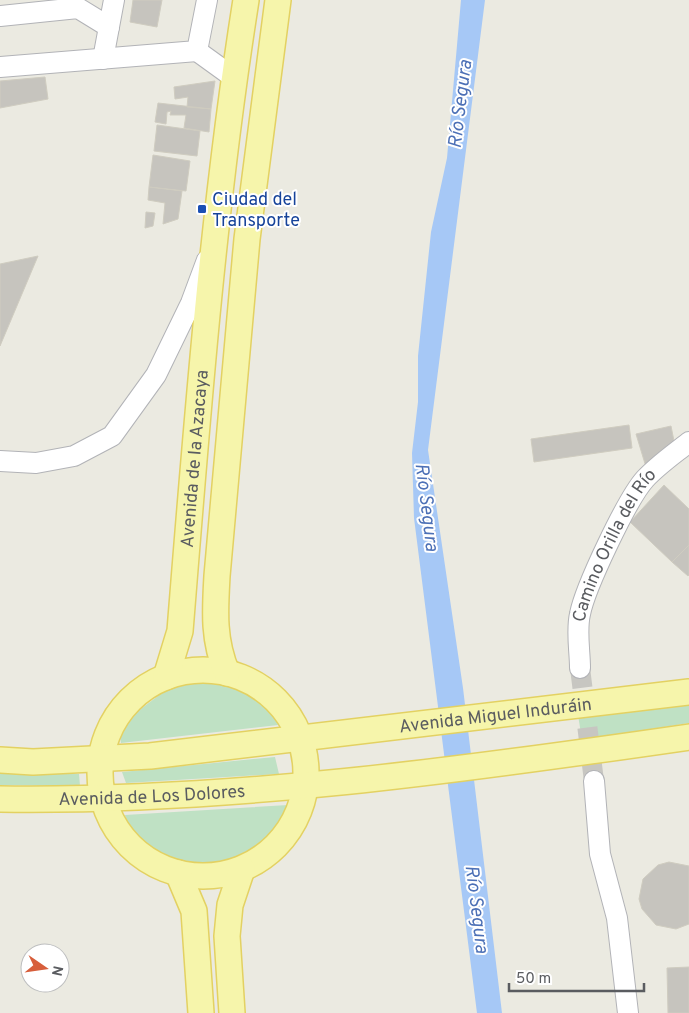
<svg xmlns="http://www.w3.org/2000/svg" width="689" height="1013" viewBox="0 0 689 1013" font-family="Overpass,sans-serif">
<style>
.green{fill:#bfe1c4}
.water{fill:#a6c8f6}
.building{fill:#c6c4be;stroke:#cfccc0}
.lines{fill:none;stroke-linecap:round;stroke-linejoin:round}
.minor-tunnel{stroke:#c7c6c1;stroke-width:20;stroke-dasharray:20 10;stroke-linecap:butt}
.minor-casing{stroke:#b2b3b7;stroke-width:22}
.major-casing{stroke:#e3d162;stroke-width:28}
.minor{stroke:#fff;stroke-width:20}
.major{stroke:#f6f5ab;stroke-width:25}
.transit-dot{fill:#1a4fb4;stroke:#fff;stroke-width:2}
.labels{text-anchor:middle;stroke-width:4;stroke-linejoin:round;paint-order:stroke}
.transit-label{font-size:18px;fill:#164399;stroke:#fff;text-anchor:start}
.street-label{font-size:18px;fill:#5a5c60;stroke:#fff}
.water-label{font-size:19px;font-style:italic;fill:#4c70b6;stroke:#fff}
</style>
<rect width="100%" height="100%" fill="#ebeae1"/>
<path class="green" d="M196,682C227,683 267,691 278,725L121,743L120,737L134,714L166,690Z
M689,705V723L582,740L578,715Z
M275,757L279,774L126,783L122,772Z
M0,772L79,774L80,786L0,785Z
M288,805C281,825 266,848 247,858C211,876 157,864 131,833C128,829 126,821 125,815Z"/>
<path class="water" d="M461,0H485L428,450L463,688L502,1013H477L414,518L412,453L418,402V356L431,232L447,158Z"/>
<path class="building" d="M133,0H162L157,27L130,22Z
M45,77L48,99L0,108V81Z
M215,81L211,109L187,107L188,97L175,99L174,87Z
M158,103L211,109L209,132L184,128L186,115H170L171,111L167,112L166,124L155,122Z
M157,125L200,131L197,156L154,151Z
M153,155L190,161L186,191L149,187Z
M149,187L182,191L178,219L163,224L165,203L148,200Z
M146,212L155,213L153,226L145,228Z
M38,256L0,346V264Z
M629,425L632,448L534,462L531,439Z
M671,426L674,441L646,467L636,434Z
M664,485L689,509V545L672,562L630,522Z
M689,545V575L688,576L672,562Z
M669,862L689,866V924L676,929L656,925L642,909L639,899L643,879L658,865Z
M689,967V1013H668L667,968Z"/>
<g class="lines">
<path class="minor-tunnel" d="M580,668L594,781"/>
<defs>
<g id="minor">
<path d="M0,16L78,8L109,27"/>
<path d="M197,51L233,77"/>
<path d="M103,59L114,0"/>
<path d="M0,67L197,51L207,0"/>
<path d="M0,461L36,463L74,456L112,436L156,375L191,303L207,260"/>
<path id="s1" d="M580,668C580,651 576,631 580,614C585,588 627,499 645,479C658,465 674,454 689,442"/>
<path d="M594,781L600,854L617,918L628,1013"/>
</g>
<g id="major">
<circle cx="203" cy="773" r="103"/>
<path d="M227,673C213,640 215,611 217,576L247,239L278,0"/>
<path id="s2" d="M166,677L180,631C197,420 213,209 246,0"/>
<path id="s3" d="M0,760L33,762L150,756L689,692"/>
<path id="s4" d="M0,799C231,802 461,770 689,737"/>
<path d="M178,873L194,911L201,1013"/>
<path d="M232,1013L227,936L230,905L242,869"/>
</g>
</defs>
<use href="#minor" class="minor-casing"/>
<use href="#major" class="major-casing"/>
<use href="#minor" class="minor"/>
<use href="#major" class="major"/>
</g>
<rect class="transit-dot" x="197" y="204" width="10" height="10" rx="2.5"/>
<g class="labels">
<g class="transit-label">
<text x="212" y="205">Ciudad del<tspan x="212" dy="21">Transporte</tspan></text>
</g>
<g class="street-label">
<text dy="6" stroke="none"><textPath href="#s2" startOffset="221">Avenida de la Azacaya</textPath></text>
<text dy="6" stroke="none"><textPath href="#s1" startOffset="131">Camino Orilla del Río</textPath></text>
<text dy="6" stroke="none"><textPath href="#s3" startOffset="498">Avenida Miguel Induráin</textPath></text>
<text dy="6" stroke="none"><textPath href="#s4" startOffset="152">Avenida de Los Dolores</textPath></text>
</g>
<g class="water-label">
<text transform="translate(459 104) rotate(-83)" y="7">Río Segura</text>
<text transform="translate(428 507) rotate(83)" y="7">Río Segura</text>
<text transform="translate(478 909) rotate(83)" y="7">Río Segura</text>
</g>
</g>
<g transform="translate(45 968) rotate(103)"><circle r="24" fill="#ffffff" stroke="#bdbebf"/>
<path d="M0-4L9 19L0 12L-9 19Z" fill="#d75e3b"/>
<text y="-8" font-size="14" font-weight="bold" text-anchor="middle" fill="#5a5c60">N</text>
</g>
<path d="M509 983v8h135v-8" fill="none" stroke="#5a5c60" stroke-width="2.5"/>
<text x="516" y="983" font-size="15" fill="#5a5c60" stroke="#ffffff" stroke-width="4" paint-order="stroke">50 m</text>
</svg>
